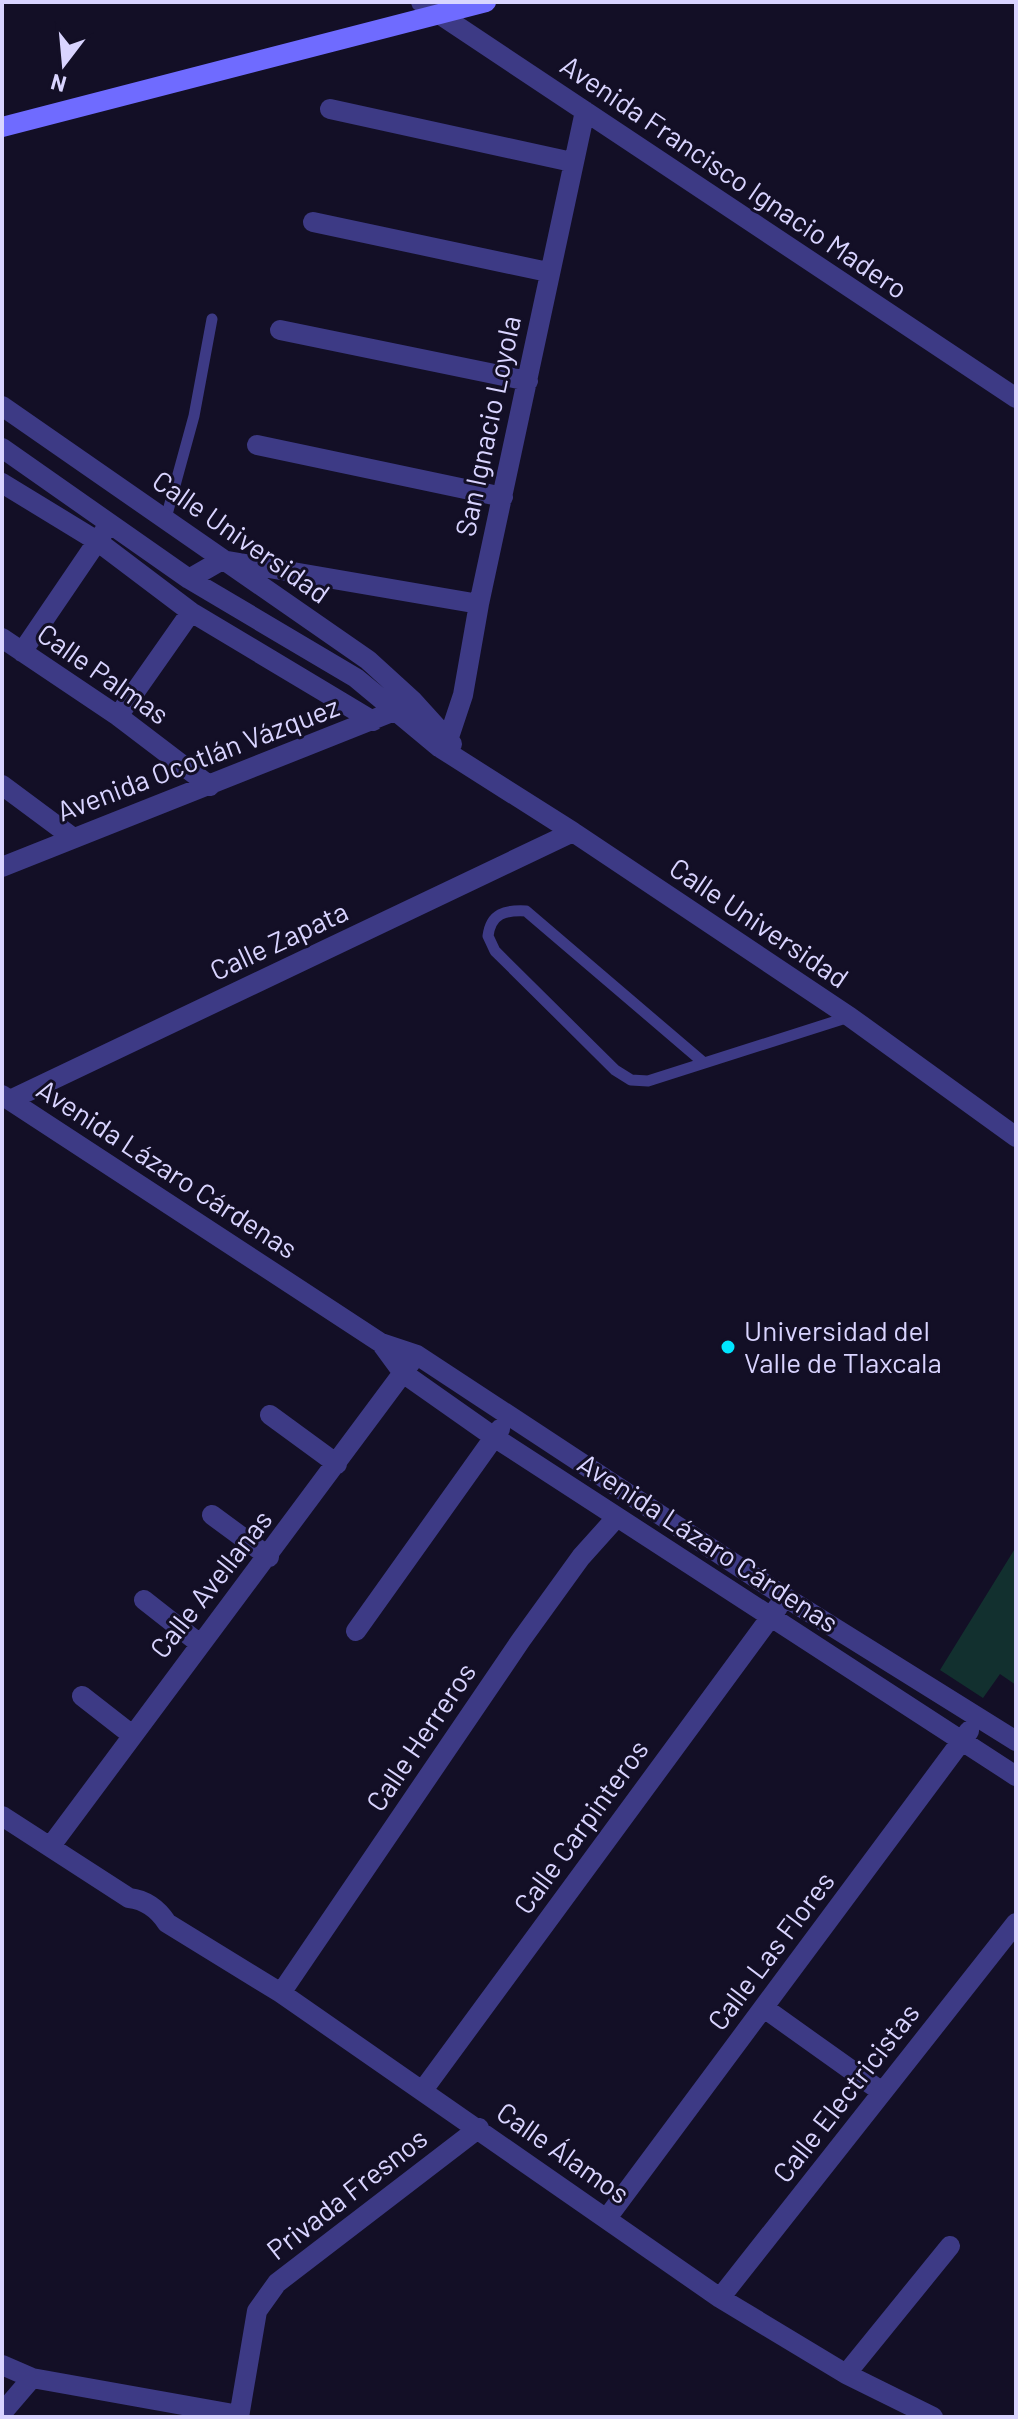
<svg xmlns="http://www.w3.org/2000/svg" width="1018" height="2419" viewBox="0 0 1018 2419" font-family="Barlow,sans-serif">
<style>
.green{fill:#12302f}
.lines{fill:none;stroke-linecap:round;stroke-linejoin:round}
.lane{stroke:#3d3a85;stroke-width:11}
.street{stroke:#3d3a85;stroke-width:20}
.secondary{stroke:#6f6bff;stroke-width:20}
.poi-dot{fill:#00e5ff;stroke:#130f26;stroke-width:3}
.labels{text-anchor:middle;stroke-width:6;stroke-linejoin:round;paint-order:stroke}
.street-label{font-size:28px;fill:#d9d4ff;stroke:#130f26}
.poi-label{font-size:28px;fill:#d9d4ff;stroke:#130f26;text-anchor:start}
</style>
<rect width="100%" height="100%" fill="#130f26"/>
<path class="green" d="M1016,1547V1685L1000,1674L983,1698L940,1670Z"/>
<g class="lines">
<path class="lane" d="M166,518L194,416L212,319
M704,1063L526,911C505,910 491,913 488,936L495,951L615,1070L631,1080L648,1081L849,1017"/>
<path class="street" d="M421,2L1016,398
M330,109L572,162
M313,222L548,272
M280,330L528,381
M2,406L368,660L413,701L452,744
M257,445L503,497
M2,448L189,579L356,678L439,747L573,832L850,1017L1016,1137
M2,483L97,541L191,612L373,721
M189,579L222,560L479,604
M2,638L118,716L210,786
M22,652L105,530
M118,716L191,612
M439,747L448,740L463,695L479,604L585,111
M2,785L72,837
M2,867L407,706
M2,1095L381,1343L417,1355L785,1597L1016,1741
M10,1100L573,832
M381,1343L403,1373L494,1437L1016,1776
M270,1415L337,1464
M212,1515L269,1557
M144,1600L200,1644
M356,1631L500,1429
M82,1696L132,1735
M2,1816L129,1898C146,1900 158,1909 167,1923L281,1993L720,2298L846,2374L933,2417
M50,1847L411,1362
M281,1993L521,1640L581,1557L616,1518
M764,2008L882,2092
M423,2090L778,1607
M607,2218L969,1731
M720,2298L1016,1923
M2,2365L32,2378L239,2415
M846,2374L950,2246
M2,2413L32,2378
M239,2417L257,2311L277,2283L479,2128"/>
<path class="secondary" d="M2,127L486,2"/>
</g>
<circle class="poi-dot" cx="728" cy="1347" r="8"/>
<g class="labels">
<g class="street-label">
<text transform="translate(734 177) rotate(34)" y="10">Avenida Francisco Ignacio Madero</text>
<text transform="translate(488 426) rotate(-78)" y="10">San Ignacio Loyola</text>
<text transform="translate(241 537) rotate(35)" y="10">Calle Universidad</text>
<text transform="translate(103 674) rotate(35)" y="10">Calle Palmas</text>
<text transform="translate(198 759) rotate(-21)" y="10">Avenida Ocotlán Vázquez</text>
<text transform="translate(759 923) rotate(34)" y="10">Calle Universidad</text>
<text transform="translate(279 941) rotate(-25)" y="10">Calle Zapata</text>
<text transform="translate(167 1169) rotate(33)" y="10">Avenida Lázaro Cárdenas</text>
<text transform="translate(708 1543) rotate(33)" y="10">Avenida Lázaro Cárdenas</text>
<text transform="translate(211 1584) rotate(-52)" y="10">Calle Avellanas</text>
<text transform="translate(421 1737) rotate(-56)" y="10">Calle Herreros</text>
<text transform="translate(581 1827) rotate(-54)" y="10">Calle Carpinteros</text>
<text transform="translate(771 1951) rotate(-53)" y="10">Calle Las Flores</text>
<text transform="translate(846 2093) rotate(-52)" y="10">Calle Electricistas</text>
<text transform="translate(563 2153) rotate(35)" y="10">Calle Álamos</text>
<text transform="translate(347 2194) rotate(-38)" y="10">Privada Fresnos</text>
</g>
<g class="poi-label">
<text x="744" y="1341">Universidad del<tspan x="744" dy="32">Valle de Tlaxcala</tspan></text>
</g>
</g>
<rect width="1018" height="2419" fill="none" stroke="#d9d4ff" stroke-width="8"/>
<g transform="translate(64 64) rotate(196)" stroke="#130f26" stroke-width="6" paint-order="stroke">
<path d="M0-6L14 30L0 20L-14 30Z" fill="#d9d4ff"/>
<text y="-12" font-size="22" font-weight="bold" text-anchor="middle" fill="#d9d4ff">N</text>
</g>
</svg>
